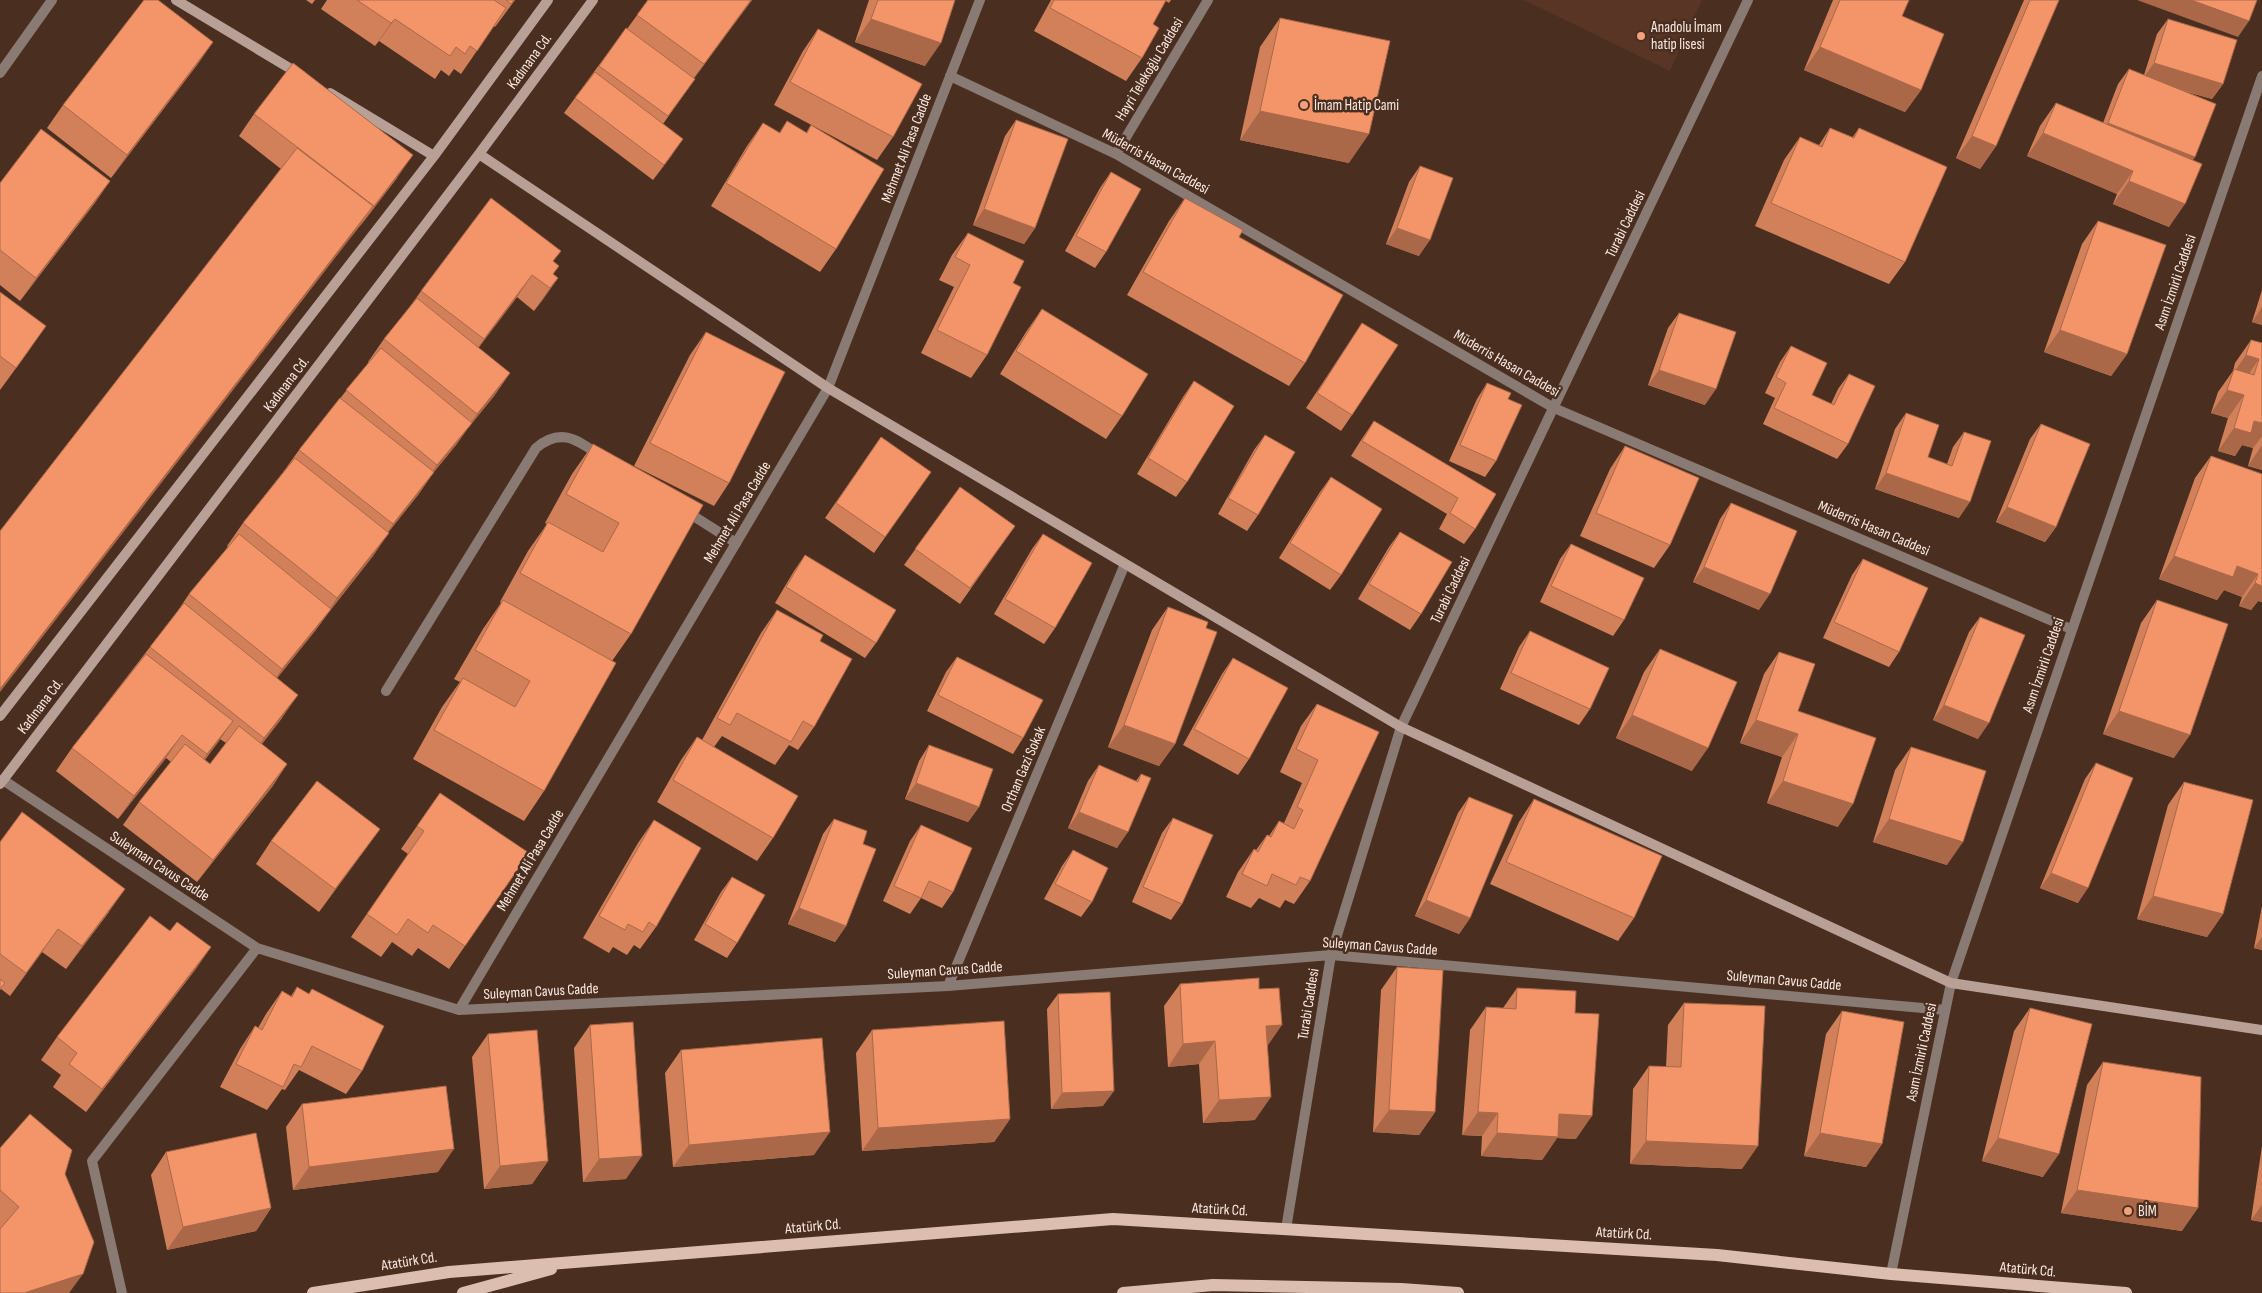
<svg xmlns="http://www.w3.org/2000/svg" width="2262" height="1293" viewBox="0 0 2262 1293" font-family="'Sofia Sans Condensed',sans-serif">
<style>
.built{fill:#583525}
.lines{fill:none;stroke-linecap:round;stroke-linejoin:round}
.lane{stroke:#897a74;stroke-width:10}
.street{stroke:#897a74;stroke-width:10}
.secondary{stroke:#b8a096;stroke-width:10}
.primary{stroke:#dcbeb0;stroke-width:12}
.wall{fill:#d18059;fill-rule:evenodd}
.shaded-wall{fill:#aa6849}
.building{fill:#f39568;stroke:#aa6849}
.poi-dot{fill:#f1a17b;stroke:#4a2f21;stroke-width:2}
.labels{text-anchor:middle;stroke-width:5;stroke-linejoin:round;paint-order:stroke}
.poi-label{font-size:15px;fill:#fbe9e0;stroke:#4a2f21;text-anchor:start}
.street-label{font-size:15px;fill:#fbe9e0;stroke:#4a2f21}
</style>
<rect width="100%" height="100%" fill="#4a2f21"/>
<path class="built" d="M1524,0H1702L1670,71Z"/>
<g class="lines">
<path class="lane" d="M684,510L736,543
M386,691L536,448C561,427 577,440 601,456"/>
<path class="street" d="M0,73L52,0
M950,76L1116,154L1554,408L2071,629
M1116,154L1208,0
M3,780L257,948L459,1010L948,986L1331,955L1945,1010
M948,986L1125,564
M459,1010L828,388L980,0
M1286,1229L1331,955L1401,727L1748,0
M1891,1274L1951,983L2262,76
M122,1293L92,1161L257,948"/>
<path class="secondary" d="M176,0L301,75
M330,93L434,156
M479,154L828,388L1401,727L1951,983L2262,1030
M0,716L434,156L548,0
M0,784L479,154L593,0"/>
<path class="primary" d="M313,1293L449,1272L1113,1219L1717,1255L1891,1274L2126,1293
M463,1293L551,1269
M1123,1293L1213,1285L1401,1289L1458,1293"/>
</g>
<path class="wall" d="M306,0H315L312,4Z
M327,0H515L495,27L494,26L461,74L454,69L449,76L441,70L435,79L379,41L375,46L321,9Z
M648,0H752L694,78L695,79L663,124L672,155L653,180L564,113L626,28L627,29Z
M869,0H955L925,66L855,42Z
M1051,0H1171L1169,3L1166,1L1153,24L1142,58L1126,81L1034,31Z
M1833,0H1909L1902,16L1921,90L1905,112L1804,70Z
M2024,0H2059L1996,146L1980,169L1956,158Z
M1280,18L1349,163L1240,140L1260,47Z
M2168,19L2223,84L2212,99L2183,91L2193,160L2169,227L2113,204L2117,194L2027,156L2040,126L2056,103L2103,123L2118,84L2129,69L2144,75L2157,34Z
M818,29L893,137L877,160L774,105L803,51Z
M213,42L197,65L111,178L47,128L63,105Z
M254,114L397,178L352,236L281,169L239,136Z
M1016,120L1035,228L1024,244L973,225L1005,136Z
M787,121L806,133L811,125L836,249L820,272L711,206L747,146L763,123L779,133Z
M1830,128L1852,138L1859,128L1905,262L1889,284L1755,226L1784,160L1800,137L1819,145Z
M1420,166L1419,256L1386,244L1409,182Z
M1111,172L1106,252L1095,268L1065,251L1100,188Z
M110,181L94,204L20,301L0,285V183Z
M1185,198L1239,237L1305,363L1289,386L1127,295L1169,221Z
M2098,221L2127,354L2111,376L2044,352L2082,244Z
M968,233L987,355L971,378L921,353L954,287L939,280L952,255Z
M553,261V274L558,278L534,311L517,297L478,348L510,373L494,396L468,428L456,445L434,472L418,495L388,532L373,556L329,612L315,631L277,678L282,718L262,744L287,764L272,787L197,882L123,825L139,802L171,762L166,758L118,819L56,771L72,748L140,660L150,647L175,615L189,594L228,547L227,546L243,523L284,471L299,450L369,362H368L384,339L407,311L421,291ZM220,739L226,743L210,764L205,760Z
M2262,290V325L2252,322Z
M0,292L30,349L0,390Z
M1042,309L1122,416L1106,439L1000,374L1026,332Z
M1679,313L1705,405L1648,385L1668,328Z
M1362,323L1352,415L1341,431L1306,408Z
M706,332L729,483L714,506L634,466L690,355Z
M2251,340L2262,343V470L2248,466L2253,448L2242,445L2235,456L2218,451L2228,418L2211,413L2218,392L2233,371L2235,363Z
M1791,346L1812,395L1831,404L1838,389L1849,374L1848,444L1837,459L1763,424L1775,398L1765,393L1780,362Z
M1194,381L1187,482L1176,497L1137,474L1183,397Z
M1487,383L1508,399L1496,461L1485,477L1449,461L1477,399Z
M1906,413L1928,457L1947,464L1953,447L1964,432L1959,518L1875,489L1895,429Z
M1374,421L1496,494L1475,529L1464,544L1439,529L1447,514L1351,456L1363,437Z
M2041,424L2056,527L2045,542L1996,522L2030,439Z
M1265,435L1258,515L1247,531L1218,514L1254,450Z
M881,437L931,472L874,553L825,518Z
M593,444L703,505L631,634L612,661L544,791L524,821L413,759L442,707L460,682L454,679L483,629L501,603L500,602L528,551L547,524L545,523L572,474Z
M1625,446L1670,545L1654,568L1580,536L1610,469Z
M2211,456L2262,474V602L2258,601L2251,610L2239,606L2242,597L2224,590L2217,600L2159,579L2195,478Z
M1331,477L1341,575L1330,590L1279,558L1320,492Z
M960,487L1015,526L960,604L904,565Z
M1731,503L1759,610L1693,582L1720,519Z
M1400,532L1421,614L1410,630L1358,599L1389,547Z
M1043,534L1055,628L1044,644L994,614L1032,549Z
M1571,544L1624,620L1613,636L1540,602L1560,559Z
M805,555L876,643L865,658L775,603L794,571Z
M1863,559L1899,652L1889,667L1823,638L1852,575Z
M2157,600L2174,758L2103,734L2141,623Z
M1168,607L1206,628L1175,744L1159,766L1108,747L1152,630Z
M777,610L820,641L814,727L798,750L789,745L775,765L722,736L714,747L773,838L757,861L657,802L681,760L697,737L702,740L761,633Z
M1980,617L1978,739L1933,720L1969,632Z
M1530,631L1590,709L1579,725L1500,689L1519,647Z
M1660,649L1692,771L1616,738L1644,672Z
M1779,652L1798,711L1838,827L1767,803L1782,757L1740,743L1764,674Z
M957,657L1023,738L1013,754L927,711L946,672Z
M1233,658L1249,759L1238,775L1183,745L1222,674Z
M1317,704L1379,732L1310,881L1294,904L1285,900L1280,908L1259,898L1251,908L1226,897L1238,872L1254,849L1256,850L1267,835L1269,836L1279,821L1284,823L1302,783L1280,772L1301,726Z
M929,745L979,807L968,822L905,799L919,761Z
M1911,747L1947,865L1873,842L1895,770Z
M2096,763L2078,903L2040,888L2085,779Z
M1099,765L1136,781L1141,774L1117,848L1068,828L1088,781Z
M2184,782L2223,914L2207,937L2137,919L2168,805Z
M440,793L465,946L449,969L418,948L412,956L392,942L381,957L351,937L408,854L401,849Z
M1469,797L1470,918L1459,934L1415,916L1458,813Z
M1534,799L1634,918L1618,941L1490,884L1519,822Z
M1173,818L1182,904L1171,920L1132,902L1162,833Z
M834,819L863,844L846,926L835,942L788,924L823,834Z
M654,820L656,927L640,949L634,945L627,955L613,947L609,953L583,938L638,843Z
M921,825L953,892L942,908L921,898L910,914L883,901L910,841Z
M380,829L364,851L319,912L256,864L271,841Z
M0,842L109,912L66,969L42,952L10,996L1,989L0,990Z
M1073,850L1092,902L1081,917L1044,899L1062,866Z
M732,877L737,943L727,958L694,940L721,892Z
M2262,906V950L2254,948Z
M170,931L211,947L195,970L86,1112L53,1087L61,1075L41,1060L57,1037Z
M1397,967L1435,1112L1419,1135L1373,1132L1381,990Z
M1180,984L1259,989L1255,1120L1203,1123L1199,1064L1168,1067L1164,1006Z
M297,987L309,994L312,989L362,1071L346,1094L299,1070L285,1090L282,1089L267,1110L220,1087L240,1049L255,1026L258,1028L266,1014L282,991L291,996Z
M1517,988L1575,1013L1576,1139L1557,1138L1542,1160L1481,1156L1482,1136L1462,1135L1470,1030L1486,1007L1503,1008Z
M1058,994L1103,1106L1051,1109L1047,1009Z
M1684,1003L1742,1169L1630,1164L1633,1089L1649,1066L1666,1067L1668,1025Z
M2030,1008L2043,1177L1982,1161L2014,1031Z
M1842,1011L1882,1144L1866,1167L1804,1156L1826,1034Z
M590,1025L626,1179L583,1182L574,1048Z
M872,1030L1010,1119L994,1142L862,1151L856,1053Z
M488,1034L548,1161L532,1184L484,1189L472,1057Z
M681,1050L814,1155L673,1167L665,1073Z
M2103,1062L2182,1231L2061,1213L2087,1085Z
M302,1104L438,1172L293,1190L286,1127Z
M2262,1146V1222L2251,1220Z
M0,1148L65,1174L0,1293Z
M166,1152L271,1208L256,1231L167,1250L151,1175Z"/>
<path class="shaded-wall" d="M514,0H515L495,27Z
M752,0L739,17L688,87L704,64Z
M2137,0H2191L2249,21L2238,37Z
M395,19L379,41L375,46L391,23Z
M871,19L941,43L925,66L855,42Z
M213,42L197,65L111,178L127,155Z
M1820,47L1921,90L1905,112L1804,70Z
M2154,63L2223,84L2212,99L2143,78Z
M1260,111L1369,134L1349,163L1240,140Z
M2108,123L2195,157L2184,173L2097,138Z
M2043,133L2133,171L2117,194L2027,156Z
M1972,136L1996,146L1980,169L1956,158Z
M683,139L672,155L653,180L664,165Z
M413,155L397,178L359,228L374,206Z
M110,181L94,204L20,301L36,278Z
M2129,181L2185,204L2169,227L2113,204Z
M373,206L352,236L0,692V689Z
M984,209L1035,228L1024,244L973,225Z
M1397,228L1430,240L1419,256L1386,244Z
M532,275L517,297L468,362L484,339Z
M558,278L542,301L534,311L550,288Z
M2262,307V325L2252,322Z
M2060,330L2127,354L2111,376L2044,352Z
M2246,355L2259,359L2243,382L2230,378Z
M1659,370L1716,389L1705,405L1648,385Z
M510,373L494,396L468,428L456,445L421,487L437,465L465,431L477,414Z
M2227,390L2244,395L2228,418L2211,413Z
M2254,421L2262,423V436L2253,448L2242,445L2235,456L2218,451L2234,428Z
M2262,445V470L2248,466Z
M434,472L418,495L377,547L393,524Z
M1886,473L1970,502L1959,518L1875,489Z
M2007,507L2056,527L2045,542L1996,522Z
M389,533L373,556L329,612L315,631L266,692L282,669L325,616L337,598Z
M2174,556L2237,566L2258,574L2242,597L2224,590L2217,600L2159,579Z
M1704,567L1770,594L1759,610L1693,582Z
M2255,583L2262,586V602L2258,601L2251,610L2239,606Z
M298,695L282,718L248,761L264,738Z
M1944,705L1989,723L1978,739L1933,720Z
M2119,711L2190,735L2174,758L2103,734Z
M1632,715L1708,748L1692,771L1616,738Z
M1756,720L1798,734L1782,757L1740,743Z
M233,721L217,744L191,777L207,754Z
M1124,725L1175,744L1159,766L1108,747Z
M182,735L166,758L118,819L134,796Z
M287,764L272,787L197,882L213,860Z
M1783,781L1853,804L1838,827L1767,803Z
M916,783L979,807L968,822L905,799Z
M1079,812L1128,832L1117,848L1068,828Z
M1889,819L1963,842L1947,865L1873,842Z
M380,829L364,851L319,912L335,889Z
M2051,873L2088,888L2078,903L2040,888Z
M125,889L109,912L66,969L82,946Z
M2153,896L2223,914L2207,937L2137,919Z
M1426,900L1470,918L1459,934L1415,916Z
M799,908L846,926L835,942L788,924Z
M58,929L42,952L10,996L26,973Z
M2262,937V950L2254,948Z
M211,947L195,970L86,1112L102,1089Z
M1282,1025L1266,1048V1026Z
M1215,1041L1199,1064L1168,1067L1183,1044Z
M1114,1091L1103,1106L1051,1109L1062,1093Z
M1271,1097L1255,1120L1203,1123L1219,1100Z
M1389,1110L1435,1112L1419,1135L1373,1132Z
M1478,1112L1498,1113L1482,1136L1462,1135Z
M1559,1114L1592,1116L1576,1139L1557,1138L1542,1160L1481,1156L1497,1133Z
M1010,1119L994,1142L862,1151L878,1128Z
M830,1132L814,1155L673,1167L689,1145Z
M1820,1133L1882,1144L1866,1167L1804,1156Z
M1998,1138L2059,1154L2043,1177L1982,1161Z
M1646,1141L1758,1146L1742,1169L1630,1164Z
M454,1149L438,1172L293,1190L309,1167Z
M642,1156L626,1179L583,1182L599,1159Z
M548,1161L532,1184L484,1189L500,1166Z
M2077,1190L2198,1208L2182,1231L2061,1213Z
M2262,1205V1222L2251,1220Z
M271,1208L256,1231L167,1250L183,1227Z
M83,1274L69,1293H24Z"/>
<path class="building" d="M144,0H158L213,42L127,155L63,105Z
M357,0H494L506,8L477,51L470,46L465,54L456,47L450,56L395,19L391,23Z
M506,0H514L511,4Z
M648,0H751L704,64L637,15Z
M878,0H955L941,43L871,19Z
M1054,0H1166L1153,24L1159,28L1142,58L1050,8Z
M1840,0H1909L1902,16L1944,34L1921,90L1820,47Z
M2030,0H2059L1996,146L1972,136Z
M2191,0H2257L2249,21Z
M1280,18L1390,41L1369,134L1260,111Z
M2168,19L2237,40L2223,84L2154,63Z
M626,28L695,79L668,116L599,66Z
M818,29L922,84L893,137L790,82Z
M293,63L413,155L374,206L254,114Z
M2129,69L2216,104L2195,157L2108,123Z
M595,72L683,139L664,165L575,98Z
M2056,103L2202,164L2185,204L2129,181L2133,171L2043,133Z
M1016,120L1068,139L1035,228L984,209Z
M787,121L807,133L811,125L884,169L836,249L726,183L763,123L780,133Z
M1830,128L1854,138L1859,128L1947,167L1905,262L1771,203L1800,137L1822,147Z
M41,129L110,181L36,278L0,250V183Z
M297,148L373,206L0,689V531Z
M1420,166L1453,178L1430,240L1397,228Z
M1111,172L1141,189L1106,252L1076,236Z
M491,198L561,251L553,261L559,266L553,274L558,278L550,288L532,275L484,339L421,291Z
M1185,198L1243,230L1239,237L1343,295L1305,363L1143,272Z
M2098,221L2166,245L2127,354L2060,330Z
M968,233L1024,261L1013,283L1021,287L987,355L937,330L970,265L955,257Z
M0,292L46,326L16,368L0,356Z
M417,298L510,373L477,414L384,339Z
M1042,309L1148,374L1122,416L1016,351Z
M1679,313L1736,332L1716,389L1659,370Z
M1362,323L1398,345L1352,415L1317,393Z
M706,332L785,372L729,483L650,443Z
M2251,340L2262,343V423L2254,421L2251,433L2234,428L2244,395L2227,390L2234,369L2254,375L2259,359L2246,355Z
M1791,346L1827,363L1812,395L1834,405L1849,374L1875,386L1848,444L1774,408L1786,383L1776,377Z
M381,348L472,423L437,465L346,390Z
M1194,381L1234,406L1187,482L1148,458Z
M1487,383L1511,393L1508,399L1522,405L1496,461L1460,445Z
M340,398L434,472L393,524L299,450Z
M1906,413L1939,425L1928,457L1952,466L1964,432L1991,441L1970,502L1886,473Z
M1374,421L1496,494L1475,529L1450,513L1458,498L1362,441Z
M2041,424L2090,444L2056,527L2007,507Z
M1265,435L1295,452L1258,515L1228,498Z
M881,437L931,472L885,537L836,503Z
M593,444L703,505L631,634L520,573L548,522L603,552L619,523L566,494Z
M1625,446L1699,478L1670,545L1596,513Z
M2211,456L2262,474V586L2255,583L2258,574L2237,566L2233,577L2174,556Z
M295,458L389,533L337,598L243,523Z
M1331,477L1382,509L1341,575L1290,543Z
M960,487L1015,526L970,588L915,549Z
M1731,503L1797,531L1770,594L1704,567Z
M1400,532L1452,562L1421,614L1369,584Z
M239,534L331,609L282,669L189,594Z
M1043,534L1092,563L1055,628L1005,599Z
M1571,544L1644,578L1624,620L1551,586Z
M805,555L896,610L876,643L786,587Z
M1863,559L1928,588L1899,652L1834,622Z
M503,600L616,663L544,791L434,730L463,678L515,707L530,681L475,650Z
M2157,600L2228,624L2190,735L2119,711Z
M184,603L298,695L264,738L150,647Z
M1168,607L1208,622L1206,628L1217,632L1175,744L1124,725Z
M777,610L823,635L820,641L852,659L814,727L803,721L791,742L737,713L730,725L717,718Z
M1980,617L2025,635L1989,723L1944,705Z
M1530,631L1609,668L1590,709L1511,673Z
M1660,649L1737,682L1708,748L1632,715Z
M1779,652L1815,664L1798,711L1876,738L1853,804L1783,781L1798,734L1756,720Z
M146,654L233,721L207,754L182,735L134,796L72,748Z
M957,657L1043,700L1023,738L938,695Z
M1233,658L1288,688L1249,759L1194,729Z
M1317,704L1379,732L1310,881L1300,877L1296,885L1272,874L1267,886L1242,874L1254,849L1258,852L1267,835L1271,837L1279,821L1294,829L1303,810L1297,807L1318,760L1296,749Z
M239,726L287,764L213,860L139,802L185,744L210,764Z
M697,737L798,796L773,838L673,780Z
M929,745L993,769L979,807L916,783Z
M1911,747L1986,771L1963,842L1889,819Z
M2096,763L2133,778L2088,888L2051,873Z
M1099,765L1138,782L1141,774L1151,778L1128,832L1079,812Z
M317,781L380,829L335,889L271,841Z
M2184,782L2253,800L2223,914L2153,896Z
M440,793L529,853L465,946L433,925L428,933L408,919L397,935L367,914L424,831L417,826Z
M1469,797L1513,815L1470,918L1426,900Z
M1534,799L1662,856L1634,918L1506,862Z
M22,812L125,889L82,946L58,929L26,973L0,954V842Z
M1173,818L1213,835L1182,904L1143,887Z
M834,819L867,831L863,844L876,849L846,926L799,908Z
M654,820L701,848L656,927L649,922L643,932L628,924L625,930L599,916Z
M921,825L972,848L953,892L929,881L921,898L894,886Z
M1073,850L1108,868L1092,902L1055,884Z
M732,877L765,895L737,943L705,924Z
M150,916L170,931L177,922L211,947L102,1089L69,1064L77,1053L57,1037Z
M1397,967L1443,970L1435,1112L1389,1110Z
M1259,978V989L1279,988L1282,1025L1266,1026L1271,1097L1219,1100L1215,1041L1183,1044L1180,984Z
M0,979L5,983L0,989Z
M297,987L309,994L312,989L384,1026L362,1071L312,1046L301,1067L294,1064L283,1087L236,1064L255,1026L262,1030L282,991L292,997Z
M1517,988L1576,991L1575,1013L1599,1014L1592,1116L1559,1114L1558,1137L1497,1133L1498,1113L1478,1112L1486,1007L1516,1009Z
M1110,992L1114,1091L1062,1093L1058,994Z
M1684,1003L1765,1006L1758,1146L1646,1141L1649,1066L1681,1067Z
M2030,1008L2092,1024L2059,1154L1998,1138Z
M1842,1011L1904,1022L1882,1144L1820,1133Z
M1004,1021L1010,1119L878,1128L872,1030Z
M633,1022L642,1156L599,1159L590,1025Z
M537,1030L548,1161L500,1166L488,1034Z
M822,1038L830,1132L689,1145L681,1050Z
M2103,1062L2201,1077L2198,1208L2077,1190Z
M446,1086L454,1149L309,1167L302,1104Z
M30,1114L72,1150L65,1174L94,1242L83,1274L24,1293H0V1229L19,1207L0,1190V1148Z
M256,1133L271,1208L183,1227L166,1152Z"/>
<g class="poi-dot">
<circle cx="1641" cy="36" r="5"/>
<circle cx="1304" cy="105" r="5"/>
<circle cx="2128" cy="1211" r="5"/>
</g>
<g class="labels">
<g class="poi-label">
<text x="1651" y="32">Anadolu İmam<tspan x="1651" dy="17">hatip lisesi</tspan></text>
<text x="1314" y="110">İmam Hatip Cami</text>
<text x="2138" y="1216">BİM</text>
</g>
<g class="street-label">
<text transform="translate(529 61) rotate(-54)" y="5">Kadınana Cd.</text>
<text transform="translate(1149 69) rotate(-59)" y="5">Hayri Telekoğlu Caddesi</text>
<text transform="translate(906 148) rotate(-69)" y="5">Mehmet Ali Pasa Cadde</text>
<text transform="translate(1156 161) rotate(29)" y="5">Müderris Hasan Caddesi</text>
<text transform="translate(1625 224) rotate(-64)" y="5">Turabi Caddesi</text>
<text transform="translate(2175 282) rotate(-71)" y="5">Asım İzmirli Caddesi</text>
<text transform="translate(1507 363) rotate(30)" y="5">Müderris Hasan Caddesi</text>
<text transform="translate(286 384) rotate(-53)" y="5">Kadınana Cd.</text>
<text transform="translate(737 512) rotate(-59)" y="5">Mehmet Ali Pasa Cadde</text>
<text transform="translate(1874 528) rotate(23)" y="5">Müderris Hasan Caddesi</text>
<text transform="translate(1450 590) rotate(-64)" y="5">Turabi Caddesi</text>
<text transform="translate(2043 665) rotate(-71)" y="5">Asım İzmirli Caddesi</text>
<text transform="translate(40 706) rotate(-53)" y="5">Kadınana Cd.</text>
<text transform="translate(1023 769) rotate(-67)" y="5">Orthan Gazi Sokak</text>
<text transform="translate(530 860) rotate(-59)" y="5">Mehmet Ali Pasa Cadde</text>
<text transform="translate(160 866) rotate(33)" y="5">Suleyman Cavus Cadde</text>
<text transform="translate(1380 946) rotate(4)" y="5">Suleyman Cavus Cadde</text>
<text transform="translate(945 970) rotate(-4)" y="5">Suleyman Cavus Cadde</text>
<text transform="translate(1784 980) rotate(5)" y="5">Suleyman Cavus Cadde</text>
<text transform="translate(541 991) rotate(-3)" y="5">Suleyman Cavus Cadde</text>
<text transform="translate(1308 1004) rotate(-81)" y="5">Turabi Caddesi</text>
<text transform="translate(1921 1052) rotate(-78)" y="5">Asım İzmirli Caddesi</text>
<text transform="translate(1220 1209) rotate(3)" y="5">Atatürk Cd.</text>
<text transform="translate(813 1226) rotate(-5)" y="5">Atatürk Cd.</text>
<text transform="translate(1624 1233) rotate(3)" y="5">Atatürk Cd.</text>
<text transform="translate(409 1261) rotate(-9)" y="5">Atatürk Cd.</text>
<text transform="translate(2028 1269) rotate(5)" y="5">Atatürk Cd.</text>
</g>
</g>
</svg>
